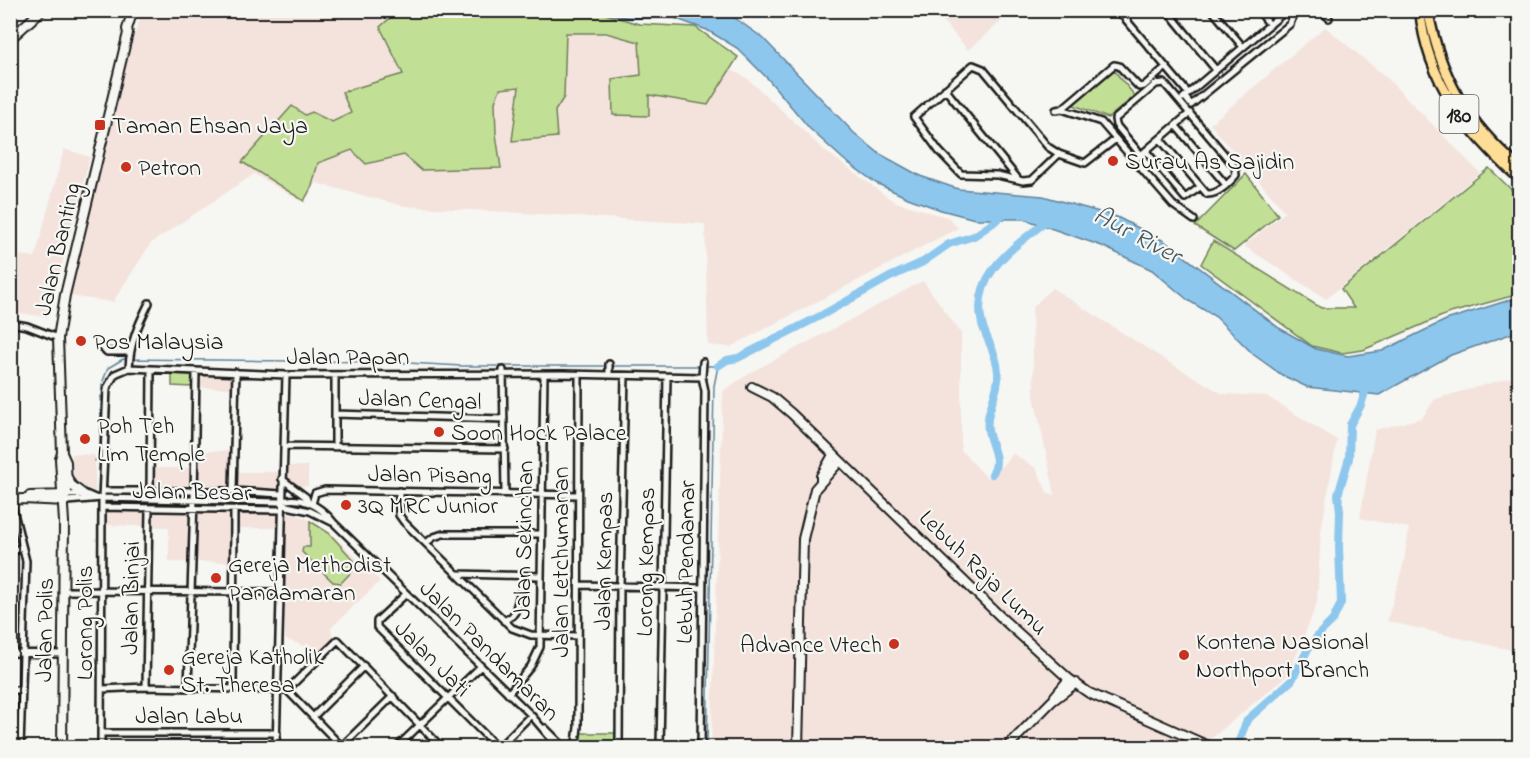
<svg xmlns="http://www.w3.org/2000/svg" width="1530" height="758" viewBox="0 0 1530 758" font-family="'Indie Flower',sans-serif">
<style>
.built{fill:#f4e3dc}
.green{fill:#c2df96;stroke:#6f7e59;stroke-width:1.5}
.water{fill:#8ec7ed;stroke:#608399;stroke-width:1.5}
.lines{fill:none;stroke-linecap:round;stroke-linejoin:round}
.stream{stroke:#608399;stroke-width:1.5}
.river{stroke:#8ec7ed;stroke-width:8}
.street-casing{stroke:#1c1c1c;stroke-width:10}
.secondary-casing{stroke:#1c1c1c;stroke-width:12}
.primary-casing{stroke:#1c1c1c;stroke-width:13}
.street{stroke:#f6f6f2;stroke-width:5}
.secondary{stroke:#f6f6f2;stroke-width:8}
.primary{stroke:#fedd96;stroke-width:8}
.poi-dot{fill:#c8321e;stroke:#f6f6f2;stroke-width:2}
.labels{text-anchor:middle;stroke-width:4.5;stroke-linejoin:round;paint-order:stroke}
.shield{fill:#f6f6f2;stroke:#5d5d5c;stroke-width:1.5}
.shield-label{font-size:22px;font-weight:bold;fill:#1c1c1c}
.poi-label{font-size:24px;fill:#1c1c1c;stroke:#f6f6f2;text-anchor:start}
.street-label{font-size:24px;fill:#1c1c1c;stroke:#f6f6f2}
.water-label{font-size:26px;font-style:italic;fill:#445865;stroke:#f6f6f2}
</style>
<rect width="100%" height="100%" fill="#f6f6f2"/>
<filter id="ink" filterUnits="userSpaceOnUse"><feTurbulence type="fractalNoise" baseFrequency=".0167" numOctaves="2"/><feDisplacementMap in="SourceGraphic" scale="12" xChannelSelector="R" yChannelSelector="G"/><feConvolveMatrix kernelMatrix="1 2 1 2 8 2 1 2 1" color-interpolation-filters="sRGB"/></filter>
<g filter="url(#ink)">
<path class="built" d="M143,11H402L684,44L748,79L825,151L893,201L949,218L958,228L730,347L708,345L705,224L403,206L316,183L304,203L254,174L151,243L113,302L69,296L125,62Z
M934,11H1013L968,50Z
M1325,27L1386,77L1480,173L1326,299L1244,246L1285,212L1210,124Z
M64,149L90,157L48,317L11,312V254L35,257Z
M923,281L961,333V450L987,478L992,477L1013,454L1036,468L1048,494L1055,495L1034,396L1032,308L1052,288L1170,363L1223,394L1266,396L1337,440L1321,531L1317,603L1289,674L1201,747L711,748L723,391L750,373Z
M197,373L234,374V388H197Z
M1513,377L1520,391L1519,652L1387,621L1404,562L1409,528L1360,518L1375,430L1422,418L1435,399Z
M199,451H233L234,472H281L280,491L232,490L231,495L197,494V490L154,488V468H196L197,452Z
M72,454L95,455V492L74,482Z
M288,466H308V486H291L288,483Z
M105,509L279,512V528H232V562H169V527L105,525Z
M285,513L296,514L309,520L332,534L380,581L331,628L333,641L319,654L308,643L304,646L285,639Z"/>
<path class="green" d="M398,11H595L639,24L695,27L738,57L708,105L649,95V116L613,115L612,79L641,75L639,42L606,33H566L564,97L555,111L557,137L512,141L519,87L500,89L495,102L496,134L501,168L421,170L404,155L366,164L352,150L318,163L312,186L304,201L242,162L292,106L305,115L312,112L332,122L351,113L342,92L403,74L380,27Z
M1113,69L1135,96L1108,118L1071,104Z
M1489,168L1519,197V294L1447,314L1363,350L1342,353L1312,346L1201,264L1213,241L1321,308H1354L1341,289Z
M1246,174L1278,215L1234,251L1195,226Z
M172,374L192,375V387L172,386Z
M310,521L329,533L358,565L341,583L333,582L302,552L303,547H310Z
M580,733H616V747H580Z"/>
<path class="water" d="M597,11H725L763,38L854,133L880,154L920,176L958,189L1043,196L1117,217L1164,241L1279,328L1316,349L1348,356L1382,351L1446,320L1519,297V331L1451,355L1379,395L1307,387L1282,375L1254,355L1216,317L1189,301L1152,270L1102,246L1024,219H975L941,210L908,198L876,183L843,159L810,129L768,79L737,48L707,30L674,18H628Z"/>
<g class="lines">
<path class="stream" d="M611,366H718L714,386L707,748
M103,381L108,368L123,359L389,362L462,366H606
M102,391V384
M101,396V402
M95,461L100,453L101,405"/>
<path class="river" d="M718,366L727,360L738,358L822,315L890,277L923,262L949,244L974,236L993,223L1004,213
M992,474C1002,460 990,445 988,430C985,410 1000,392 998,372C997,354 987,341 982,324C970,273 1015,247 1049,219
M1239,741L1247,720L1292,680L1308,649L1319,634L1333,620L1341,603L1339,547L1340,511L1338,495L1349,458L1350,425L1361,405L1368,382"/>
<defs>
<path id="street" d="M1167,10L1216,70
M1212,10L1243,47
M1258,10L1270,25
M1321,10L1329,18
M1122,15L1188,93
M945,89L1018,179
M1185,97L1191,105L1290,24L1293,16L1289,10
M1183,98L1287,10
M1062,109L1114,65L1119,66L1139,87L1144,86L1166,67
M1056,110L1062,109L1101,122L1173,205L1194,220
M1176,126L1226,185
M1146,151L1185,198L1200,187
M1059,154L1032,180L1023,181L997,175L961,174L939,151L914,117L973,65L983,69L1048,147L1059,154L1085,163L1116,139
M1141,155L1116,125L1115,119L1156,84L1164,83L1235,167L1236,175C1229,183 1218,195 1207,194L1160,139
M1135,160L1190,113
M10,323L27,326L58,338
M102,347L107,352H129
M609,364V375
M129,368C130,343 138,325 149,303
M503,370L505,493
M335,375V447
M335,414L504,419
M284,446L505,449
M282,479L306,497L308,502
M150,490L151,369
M103,491H233L281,494
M233,491L236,372
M399,491V515L404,522L512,628L531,635L578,636
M67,495L86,494L95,498
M11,501L26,561L20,748
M67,501L102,498L279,502C300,494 321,506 334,523L531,715L559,748
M280,502L287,506L310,511L332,522
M312,504L315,493L325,490L578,495
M102,507L281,510
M426,543L434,537L443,534H541
M10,554L22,546
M458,574L541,576
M579,585L702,588
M64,591L280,592
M406,594L377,621V627L498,748
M504,621L512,616L515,612L525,576
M10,653L63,654
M146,687L149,509
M188,688L194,499L196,371
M102,689L146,687L287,690L343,748
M233,689L234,510
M10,690H22
M287,690L338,640L442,748
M508,694L531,666L540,647L544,375
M313,717L364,666
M545,728L565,748
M101,733H277
M342,746L393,696
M101,748L102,498L107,388L115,374L129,368L286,375L564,374L702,377
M276,748L286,375
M396,748L480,667
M498,748L531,715
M573,748L576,743L578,727L579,376
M619,748L620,585L625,376
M660,748L667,377
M701,748L705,391L702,377L703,362"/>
<path id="secondary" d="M10,39L42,10
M752,387L772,397L792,414L1006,622L1069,679L1089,693L1213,748
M62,453L66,462L67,493
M67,477L71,485L83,494
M821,481V476L833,455
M30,496L66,495
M10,500L23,499L65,501
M1055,696L1069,679
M62,748L64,522L60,459L62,453L58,338L65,295L128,33L127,29L133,10
M798,748L803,539L815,489L839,462
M1006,748L1052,701L1076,683"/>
<path id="primary" d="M1420,10C1427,83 1468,132 1520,179
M1428,10C1440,78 1468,124 1520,168"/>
</defs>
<use href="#street" class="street-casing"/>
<use href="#secondary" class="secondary-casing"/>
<use href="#primary" class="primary-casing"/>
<use href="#street" class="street"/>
<use href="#secondary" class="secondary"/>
<use href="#primary" class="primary"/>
</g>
</g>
<g class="poi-dot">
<rect x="94" y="119" width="12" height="12" rx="3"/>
<circle cx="1113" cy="161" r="6"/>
<circle cx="126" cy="167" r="6"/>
<circle cx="81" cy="341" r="6"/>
<circle cx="439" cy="432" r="6"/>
<circle cx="85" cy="439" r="6"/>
<circle cx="346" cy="505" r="6"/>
<circle cx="216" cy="578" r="6"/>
<circle cx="894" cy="644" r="6"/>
<circle cx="1184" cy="655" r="6"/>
<circle cx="169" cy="670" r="6"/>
</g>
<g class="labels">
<rect class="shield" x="1439.5" y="95" width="39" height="38" rx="4.5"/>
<g class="shield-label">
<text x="1459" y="122">180</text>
</g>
<g class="poi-label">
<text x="112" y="133">Taman Ehsan Jaya</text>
<text x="1125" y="169">Surau As Sajidin</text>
<text x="138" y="175">Petron</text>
<text x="93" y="349">Pos Malaysia</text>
<text x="97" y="433">Poh Teh<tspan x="97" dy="28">Lim Temple</tspan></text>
<text x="451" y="440">Soon Hock Palace</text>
<text x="358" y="513">3Q MRC Junior</text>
<text x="228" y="572">Gereja Methodist<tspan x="228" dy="28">Pandamaran</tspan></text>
<text x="1196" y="649">Kontena Nasional<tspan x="1196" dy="28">Northport Branch</tspan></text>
<text x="882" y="652" text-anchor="end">Advance Vtech</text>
<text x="181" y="664">Gereja Katholik<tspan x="181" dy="28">St. Theresa</tspan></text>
</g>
<g class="street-label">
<text transform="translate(57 249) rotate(-77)" y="8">Jalan Banting</text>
<text x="348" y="364">Jalan Papan</text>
<text transform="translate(420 399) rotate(2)" y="8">Jalan Cengal</text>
<text transform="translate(430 474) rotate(1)" y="8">Jalan Pisang</text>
<text transform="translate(192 491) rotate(1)" y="8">Jalan Besar</text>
<text transform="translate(523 540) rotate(-89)" y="8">Jalan Sekinchan</text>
<text transform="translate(603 561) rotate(-89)" y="8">Jalan Kempas</text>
<text transform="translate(560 562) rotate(-90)" y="8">Jalan Letchumanan</text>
<text transform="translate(645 562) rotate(-89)" y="8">Lorong Kempas</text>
<text transform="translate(685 562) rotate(-89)" y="8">Lebuh Pendamar</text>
<text transform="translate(984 572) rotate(44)" y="8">Lebuh Raja Lumu</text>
<text transform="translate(130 598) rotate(-89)" y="8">Jalan Binjai</text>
<text transform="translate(84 623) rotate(-90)" y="8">Lorong Polis</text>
<text transform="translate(44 630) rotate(-89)" y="8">Jalan Polis</text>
<text transform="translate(490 650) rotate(45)" y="8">Jalan Pandamaran</text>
<text transform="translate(433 658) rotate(45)" y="8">Jalan Jati</text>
<text x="189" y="723">Jalan Labu</text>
</g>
<g class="water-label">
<text transform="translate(1138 234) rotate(28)" y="9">Aur River</text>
</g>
</g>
<rect width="1530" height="758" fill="none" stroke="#f6f6f2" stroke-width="36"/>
<rect x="18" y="18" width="1494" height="722" fill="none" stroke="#1c1c1c" stroke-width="2" filter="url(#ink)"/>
</svg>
